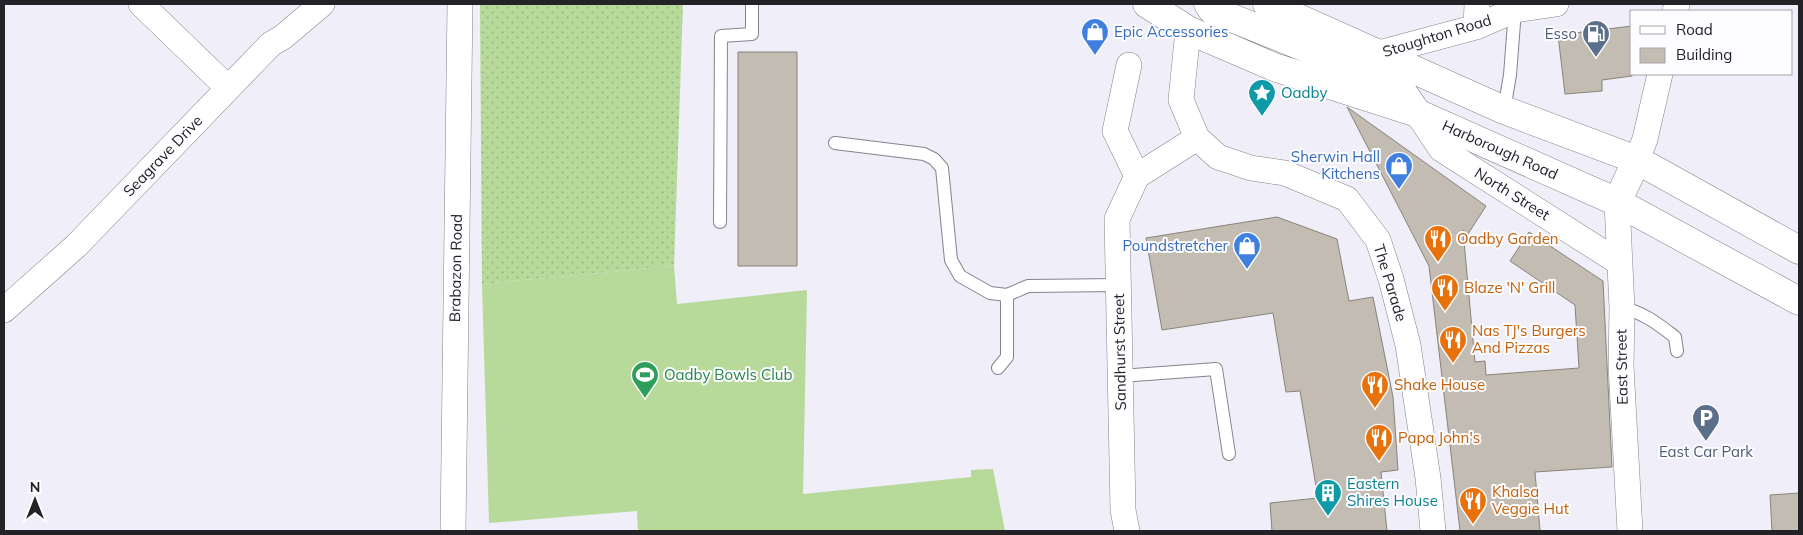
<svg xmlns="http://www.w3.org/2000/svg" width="1803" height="535" viewBox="0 0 1803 535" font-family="Mulish,sans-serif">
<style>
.grass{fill:url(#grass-dots)}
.garden{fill:#b7d99a}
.building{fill:#c3bcb2;stroke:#8a837a}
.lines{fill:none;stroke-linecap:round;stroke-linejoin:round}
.service-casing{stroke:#85838e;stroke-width:14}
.minor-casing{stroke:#85838e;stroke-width:26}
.trunk-casing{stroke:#85838e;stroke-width:29}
.service{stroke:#fff;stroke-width:12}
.minor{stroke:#fff;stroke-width:25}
.trunk{stroke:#fff;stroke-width:28}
.labels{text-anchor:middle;stroke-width:4;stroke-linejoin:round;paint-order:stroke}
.shop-label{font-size:15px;fill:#366cbe;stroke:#fdfcff;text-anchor:end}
.service-label{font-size:15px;fill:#4e5e75;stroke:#fdfcff;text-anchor:end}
.street-label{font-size:15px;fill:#232227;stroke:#fdfcff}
.culture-label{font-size:15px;fill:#0d838f;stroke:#fdfcff;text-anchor:start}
.food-label{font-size:15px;fill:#c56008;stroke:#fdfcff;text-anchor:start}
.leisure-label{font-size:15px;fill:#27864d;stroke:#fdfcff;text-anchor:start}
</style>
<defs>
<pattern id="grass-dots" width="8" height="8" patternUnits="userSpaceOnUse" patternTransform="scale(1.25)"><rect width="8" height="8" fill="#b7d99a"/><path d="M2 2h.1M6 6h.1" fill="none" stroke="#9dba85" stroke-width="1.8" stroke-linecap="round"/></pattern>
</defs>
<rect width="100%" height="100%" fill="#efeef9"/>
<path class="grass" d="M480,4H683L674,266L482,284Z"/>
<path class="garden" d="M674,266L677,304L807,290L803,494L971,477V470L993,469L1005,531H638L637,511L489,523L482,284Z"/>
<path class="building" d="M1632,26V76L1602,80V91L1565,94L1558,35Z
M738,52H797V266H738Z
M1347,107L1486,206L1468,234L1463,230L1475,362L1485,361L1486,375L1579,368L1575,305L1510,261L1529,232L1603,281L1612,467L1535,472L1540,531H1460L1429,266Z
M1277,217L1337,239L1349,301L1373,297L1393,397L1398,470L1381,472L1387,531H1272L1270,503L1318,498L1300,391L1286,392L1273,313L1162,330L1146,238Z
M1799,493V531H1772L1770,495Z"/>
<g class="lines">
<defs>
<path id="service" d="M1504,110L1510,75L1515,10
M835,143L924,154L934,159L942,168L951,260L960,276L990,293L1007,295L1028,286L1118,285
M720,222L721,36L752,34V4
M1622,308C1643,312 1658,324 1675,337L1677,351
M998,368L1007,357V295
M1120,376L1216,369L1229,454"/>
<path id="minor" d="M141,4L228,88
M1675,11L1677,4
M1476,27L1477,4
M1188,30L1181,100L1197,138L1218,157L1251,168L1285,173L1347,199L1378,240L1391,279L1408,345L1428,478L1433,531
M1375,54L1476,27L1515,10L1556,4
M1129,65L1115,131L1137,176
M1417,113L1441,149L1620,263
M1637,160L1645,139L1660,74
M1617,202L1622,308L1621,366L1630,531
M4,310L76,246L271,44L283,37L322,4
M453,531L460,4
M1127,531L1123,510L1117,219L1137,176L1197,138"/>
<path id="trunk" d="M1147,4L1188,30L1274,67L1417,113L1617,202L1799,301
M1208,4L1212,10L1398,85L1417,113
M1267,4L1504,110L1637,160L1799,250
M1617,202L1637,160"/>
</defs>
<use href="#service" class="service-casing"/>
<use href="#minor" class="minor-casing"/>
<use href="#trunk" class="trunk-casing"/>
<use href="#service" class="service"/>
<use href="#minor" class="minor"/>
<use href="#trunk" class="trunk"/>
</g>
<defs>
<symbol id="shop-pin" viewBox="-11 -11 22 30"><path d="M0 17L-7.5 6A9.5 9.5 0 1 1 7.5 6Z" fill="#3f7fe0" stroke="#fdfcff"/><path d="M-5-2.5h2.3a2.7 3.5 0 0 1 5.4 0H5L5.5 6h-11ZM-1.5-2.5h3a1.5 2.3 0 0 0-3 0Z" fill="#fff"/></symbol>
<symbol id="fuel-pin" viewBox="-11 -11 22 30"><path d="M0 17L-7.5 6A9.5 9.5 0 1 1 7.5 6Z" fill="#5c6f8a" stroke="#fdfcff"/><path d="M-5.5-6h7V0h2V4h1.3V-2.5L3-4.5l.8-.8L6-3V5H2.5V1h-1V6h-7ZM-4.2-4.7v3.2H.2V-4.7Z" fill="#fff"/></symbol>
<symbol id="sight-pin" viewBox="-11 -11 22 30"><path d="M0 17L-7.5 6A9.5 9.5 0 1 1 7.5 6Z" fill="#0f9aa8" stroke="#fdfcff"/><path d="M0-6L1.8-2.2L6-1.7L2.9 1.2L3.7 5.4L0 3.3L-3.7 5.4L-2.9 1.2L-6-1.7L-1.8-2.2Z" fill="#fff"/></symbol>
<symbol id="restaurant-pin" viewBox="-11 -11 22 30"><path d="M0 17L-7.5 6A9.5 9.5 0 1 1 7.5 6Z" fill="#e8710a" stroke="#fdfcff"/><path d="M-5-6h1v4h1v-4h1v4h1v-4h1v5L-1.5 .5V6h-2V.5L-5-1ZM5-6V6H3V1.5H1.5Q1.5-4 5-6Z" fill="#fff"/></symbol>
<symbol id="stadium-pin" viewBox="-11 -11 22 30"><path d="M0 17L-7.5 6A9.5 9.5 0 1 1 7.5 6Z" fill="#2e9e5b" stroke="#fdfcff"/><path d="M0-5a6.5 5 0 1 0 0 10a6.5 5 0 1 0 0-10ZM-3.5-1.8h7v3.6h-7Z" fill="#fff"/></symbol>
<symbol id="parking-pin" viewBox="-11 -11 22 30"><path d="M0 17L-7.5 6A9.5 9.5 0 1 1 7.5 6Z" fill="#5c6f8a" stroke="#fdfcff"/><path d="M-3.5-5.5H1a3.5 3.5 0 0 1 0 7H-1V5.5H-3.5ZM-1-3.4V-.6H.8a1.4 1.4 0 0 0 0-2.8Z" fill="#fff"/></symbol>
<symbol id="building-pin" viewBox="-11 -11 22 30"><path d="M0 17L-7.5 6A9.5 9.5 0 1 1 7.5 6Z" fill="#0f9aa8" stroke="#fdfcff"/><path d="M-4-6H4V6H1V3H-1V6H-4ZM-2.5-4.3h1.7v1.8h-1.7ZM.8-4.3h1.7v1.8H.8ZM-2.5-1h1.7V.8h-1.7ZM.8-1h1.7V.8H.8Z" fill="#fff"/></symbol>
</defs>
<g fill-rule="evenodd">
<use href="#shop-pin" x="1079" y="16" width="32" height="43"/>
<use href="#fuel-pin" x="1580" y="18" width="32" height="43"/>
<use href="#sight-pin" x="1246" y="77" width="32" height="43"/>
<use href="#shop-pin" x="1383" y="150" width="32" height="43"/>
<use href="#restaurant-pin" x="1422" y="223" width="32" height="43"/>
<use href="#shop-pin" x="1231" y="230" width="32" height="43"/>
<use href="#restaurant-pin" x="1429" y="272" width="32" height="43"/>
<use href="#restaurant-pin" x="1437" y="324" width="32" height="43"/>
<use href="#stadium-pin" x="629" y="359" width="32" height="43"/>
<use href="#restaurant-pin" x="1359" y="369" width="32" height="43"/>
<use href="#parking-pin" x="1690" y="402" width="32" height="43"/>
<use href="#restaurant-pin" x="1363" y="422" width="32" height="43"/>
<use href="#building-pin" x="1312" y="477" width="32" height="43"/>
<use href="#restaurant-pin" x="1457" y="485" width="32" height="43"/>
</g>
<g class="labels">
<g class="shop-label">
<text x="1114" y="37" text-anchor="start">Epic Accessories</text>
<text x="1380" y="162">Sherwin Hall<tspan x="1380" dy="17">Kitchens</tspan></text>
<text x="1228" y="251">Poundstretcher</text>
</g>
<g class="service-label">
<text x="1577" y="39">Esso</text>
<text x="1706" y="457" text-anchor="middle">East Car Park</text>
</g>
<g class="street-label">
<text transform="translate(1437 36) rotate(-17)" y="5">Stoughton Road</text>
<text transform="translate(1500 150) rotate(24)" y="5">Harborough Road</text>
<text transform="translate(163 156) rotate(-46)" y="5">Seagrave Drive</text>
<text transform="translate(1512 194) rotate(32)" y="5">North Street</text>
<text transform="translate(456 268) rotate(-89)" y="5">Brabazon Road</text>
<text transform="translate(1390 283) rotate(73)" y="5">The Parade</text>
<text transform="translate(1120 352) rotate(-91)" y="5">Sandhurst Street</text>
<text transform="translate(1622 367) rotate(-91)" y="5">East Street</text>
</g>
<g class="culture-label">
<text x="1281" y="98">Oadby</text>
<text x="1347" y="489">Eastern<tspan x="1347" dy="17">Shires House</tspan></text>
</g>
<g class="food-label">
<text x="1457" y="244">Oadby Garden</text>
<text x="1464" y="293">Blaze 'N' Grill</text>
<text x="1472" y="336">Nas TJ's Burgers<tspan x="1472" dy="17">And Pizzas</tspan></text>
<text x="1394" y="390">Shake House</text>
<text x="1398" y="443">Papa John's</text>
<text x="1492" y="497">Khalsa<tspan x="1492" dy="17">Veggie Hut</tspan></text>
</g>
<g class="leisure-label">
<text x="664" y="380">Oadby Bowls Club</text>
</g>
</g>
<rect width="1803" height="535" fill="none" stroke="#232227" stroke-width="10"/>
<rect x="1630" y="10" width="162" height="65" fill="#fdfcff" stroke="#a6a5a9"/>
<rect x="1640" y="26" width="25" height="8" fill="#ffffff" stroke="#a6a5a9"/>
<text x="1676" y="35" font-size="15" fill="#232227">Road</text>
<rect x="1640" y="48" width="25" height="15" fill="#c3bcb2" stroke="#a6a5a9"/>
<text x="1676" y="60" font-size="15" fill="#232227">Building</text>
<g transform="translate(35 500)" stroke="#fdfcff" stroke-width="4" paint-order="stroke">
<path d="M0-4L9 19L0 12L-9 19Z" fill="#232227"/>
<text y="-8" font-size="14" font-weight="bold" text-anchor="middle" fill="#232227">N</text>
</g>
</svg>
